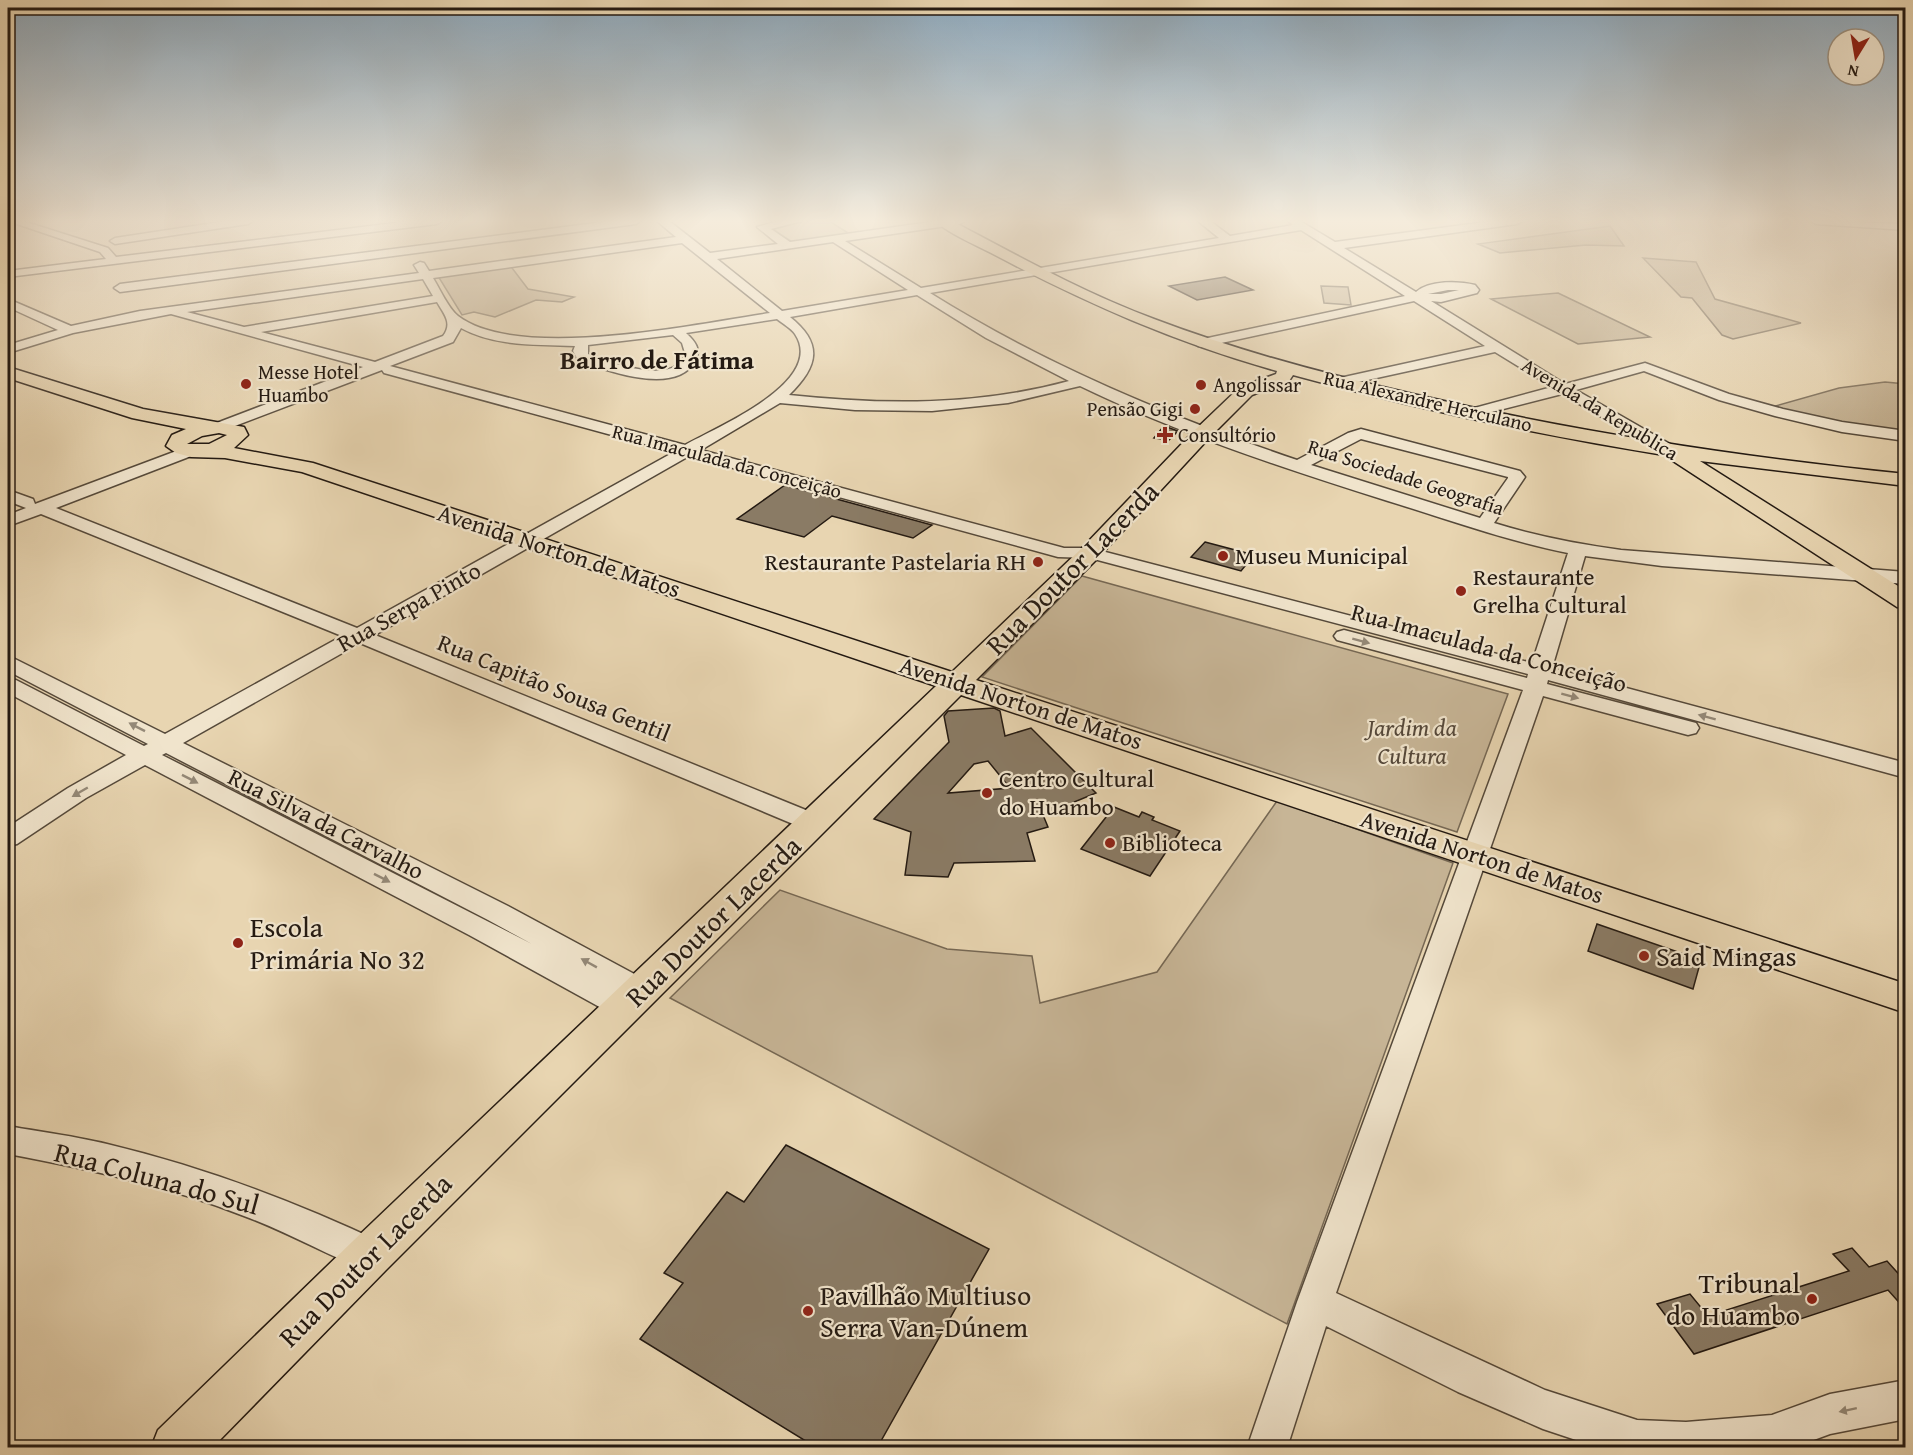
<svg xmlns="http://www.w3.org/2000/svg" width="1913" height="1455" viewBox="0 0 1913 1455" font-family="'Gentium Book Plus',serif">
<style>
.green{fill:#c7b596;stroke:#766854;stroke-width:1.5}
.building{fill:#8a7b65;stroke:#241a12;stroke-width:1.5;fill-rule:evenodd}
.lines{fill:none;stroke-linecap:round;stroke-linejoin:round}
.minor-casing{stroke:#55493a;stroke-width:3}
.major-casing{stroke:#241a12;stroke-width:3}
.minor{fill:#f0e4cc;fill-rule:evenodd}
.major{fill:#e8d5b1;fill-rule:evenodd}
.oneway{fill:#948978}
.poi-dot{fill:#8f2418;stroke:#f0e4cc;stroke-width:2}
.labels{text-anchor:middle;stroke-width:4.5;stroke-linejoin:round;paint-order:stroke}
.far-poi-label{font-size:20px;fill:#241a12;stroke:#f0e4cc;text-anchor:start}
.far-street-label{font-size:20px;fill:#241a12;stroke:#f0e4cc}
.street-label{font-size:24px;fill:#241a12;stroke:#f0e4cc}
.poi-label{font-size:24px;fill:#241a12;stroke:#f0e4cc;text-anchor:start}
.park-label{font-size:24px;font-style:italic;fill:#55483a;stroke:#f0e4cc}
.far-district-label{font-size:26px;font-weight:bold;fill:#241a12;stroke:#f0e4cc}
.near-street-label{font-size:28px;fill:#241a12;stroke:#f0e4cc}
.near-poi-label{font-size:28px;fill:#241a12;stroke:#f0e4cc;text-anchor:start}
</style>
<rect width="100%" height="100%" fill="#e8d5b1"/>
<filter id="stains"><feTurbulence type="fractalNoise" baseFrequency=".00333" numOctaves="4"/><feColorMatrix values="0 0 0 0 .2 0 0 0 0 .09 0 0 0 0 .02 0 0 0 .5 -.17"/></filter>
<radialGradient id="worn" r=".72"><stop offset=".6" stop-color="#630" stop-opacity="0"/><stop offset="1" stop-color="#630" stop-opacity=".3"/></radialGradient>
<path class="green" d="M811,221H829L850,234L792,242L769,227Z
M1610,226L1624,246L1586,245L1500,253L1478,244Z
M1643,258L1696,262L1715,299L1801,323L1733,339L1722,335L1692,298L1681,297Z
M509,264L528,289L574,297L562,302L536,300L495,317L474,312L462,315L438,276Z
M1321,286L1348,287L1351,305L1324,303Z
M1558,293L1650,337L1578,344L1491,299Z
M1885,382L1906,384L1905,433L1838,423L1772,407L1839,388Z
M1082,576L1508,694L1457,832L982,677Z
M1277,801L1453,863L1287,1324L670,998L780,890L947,949L1032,956L1040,1003L1157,972Z"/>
<path class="building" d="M1225,277L1253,290L1197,300L1169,286Z
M1164,426L1178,431L1169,440L1154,438Z
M785,485L932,525L913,538L832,516L804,537L737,519Z
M1205,542L1254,555L1241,571L1191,557Z
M994,708L1000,711L1005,736L1031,728L1096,793L1043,815L1048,827L1027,833L1035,861L954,863L948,877L905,875L911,832L874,819L949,742L944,716L948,711ZM988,761L1010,788L948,793L974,764Z
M1114,807L1139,817L1142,812L1154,817L1152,820L1180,831L1150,876L1081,849Z
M1597,924L1701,960L1693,989L1588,951Z
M786,1145L989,1249L877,1448H817L640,1339L683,1283L664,1273L727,1192L744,1202Z
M1852,1248L1869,1267L1887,1261L1905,1281V1309L1888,1290L1694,1354L1657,1304L1690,1294L1708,1316L1849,1271L1833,1254Z"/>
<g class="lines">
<defs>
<path id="minor" d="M8,221H23L108,248L116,257L411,221H442L437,224L8,277V271L106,259L100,252Z
M227,221H253L248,224L115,244L110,241L115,238Z
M611,221H641L636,224L120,292L114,288L120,284Z
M657,221H669L710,253L778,244L757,227L778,221H802L771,229L790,242L937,221H965L960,224L845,241L921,288L1219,238L1198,221H1210L1230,236L1293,225L1288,221H1300L1335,242L1493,221H1522L1517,224L1344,248L1416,292C1429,280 1459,281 1475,285L1479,290L1477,293L1441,302L1431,301L1565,384L1645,363L1729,394L1783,409L1842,422L1906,431V441L1842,432L1775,416L1719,400L1644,371L1576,390L1677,448L1679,451L1677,454H1665L1562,394L1472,417L1467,416L1465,413L1467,410L1552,387L1495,352L1340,386L1335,385L1333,382L1335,379L1485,346L1414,301L1203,347L1198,346L1196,343L1203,339L1405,296L1301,230L930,293C1045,365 1168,416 1297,460L1348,433L1361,429L1520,471L1525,477L1494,523C1536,536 1578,544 1621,550L1906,572V584L1662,566L1585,556L1552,668L1906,763V778L1548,680L1547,684L1696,723L1699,728L1696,733L1688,735L1543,696L1336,1293L1545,1390L1637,1420L1686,1422L1772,1415L1830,1394L1906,1380V1419L1830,1434L1792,1448H1600L1543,1429L1458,1392L1326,1326L1287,1448H1247L1297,1302L1523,690L1337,640L1334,636L1337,632L1344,630L1527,678L1528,674L1090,558L1058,557L689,456L375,635L823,817L826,823L823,829L814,831L805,829L360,643L183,743L508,906L651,983L655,991L651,999L641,1002L635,1000L639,1007L634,1015L624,1018L614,1015L469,935L145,765L86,798L17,844L8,846V827L68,788L126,755L8,693V679L16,680L144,746L148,744L8,671V657L15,659L165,734L342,636L41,514L8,526V515L26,508L8,501V490L33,499L35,504L187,447H199L201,450L199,453L56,508L357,628L674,452L384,373L382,370L219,432L214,430L211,427L214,424L363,367L171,314L73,333L8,353V345L58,330L8,307V299L71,326L140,311L419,273L414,265L420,262L424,263L429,271L676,237ZM833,242L908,290L782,311L717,259ZM682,243L770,313C697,324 518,362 458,316C448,308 440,289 433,278ZM423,279L433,296L244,327L187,312ZM1448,290H1459L1441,294H1428ZM917,295L986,338L1069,381C977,406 884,405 789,395C818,367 824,344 790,317ZM437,302C444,314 453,323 443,336L375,362L261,332ZM777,319C783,324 791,328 795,334C827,382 715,428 685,445L390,366L453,342L461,328C496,347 536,344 575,346L573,351L578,360C607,371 676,396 695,361C702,350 695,341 686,333ZM673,335L682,343L685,353C677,387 610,363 588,354V345ZM1080,386C1179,434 1284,468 1388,501C1447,519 1507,541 1568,553L1532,663L1090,548H1064L701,450L780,403L855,410L932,411L1008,403ZM1361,439L1508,477V478L1480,518L1311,465ZM166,753L488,920L532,944L162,755Z
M1811,221L1906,224V230L1816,224Z
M8,1126C41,1132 74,1136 107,1144C203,1167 294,1201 383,1243L388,1255L383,1267L370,1272C327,1255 287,1232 244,1216C167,1186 88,1169 8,1154Z"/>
<path id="major" d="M936,221H952C1018,256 1084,293 1154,319C1238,351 1325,374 1413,394C1575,432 1740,457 1906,474V486L1700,461L1906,591V609L1897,607L1673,461L1670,456C1543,436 1417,409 1293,375L1289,381L1252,395L1210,437L1098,558L976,680L1906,984V1013L961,695L386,1270L212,1448H151L158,1430L354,1240L936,686L302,472L225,458L191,457L176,453L166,446L172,435L186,429L132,418L8,378V367L143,409L244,427L248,435L234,448L313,463L952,672L1082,548L1196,429L1240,387L1276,374L1277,371C1175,342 1088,304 995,255C979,246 948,234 936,221ZM219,433L227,435L209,444H187L202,436Z"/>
</defs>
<use href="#minor" class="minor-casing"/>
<use href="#major" class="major-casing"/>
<use href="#minor" class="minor"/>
<use href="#major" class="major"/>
</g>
<defs><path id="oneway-solid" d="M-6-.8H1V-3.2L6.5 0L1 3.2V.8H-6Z" transform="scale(1.5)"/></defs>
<g class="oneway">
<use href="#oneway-solid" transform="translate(1361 641) rotate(15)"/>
<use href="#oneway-solid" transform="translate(1570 696) rotate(15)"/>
<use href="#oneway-solid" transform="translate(1707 717) rotate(-165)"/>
<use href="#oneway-solid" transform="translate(137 727) rotate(-153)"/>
<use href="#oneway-solid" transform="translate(190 779) rotate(27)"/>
<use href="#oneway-solid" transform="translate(80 792) rotate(150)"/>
<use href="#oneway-solid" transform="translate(382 878) rotate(27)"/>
<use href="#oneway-solid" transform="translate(589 963) rotate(-151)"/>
<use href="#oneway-solid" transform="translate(1848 1410) rotate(168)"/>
</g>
<linearGradient id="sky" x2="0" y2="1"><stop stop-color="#8da8bc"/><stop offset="0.52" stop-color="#f5ecdc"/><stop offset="1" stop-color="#f5ecdc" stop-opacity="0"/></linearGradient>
<rect width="1913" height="425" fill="url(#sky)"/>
<g class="poi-dot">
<circle cx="246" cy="384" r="6"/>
<circle cx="1201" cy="385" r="6"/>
<circle cx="1195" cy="409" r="6"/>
<path d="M1162 426h6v6h6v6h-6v6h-6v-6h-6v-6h6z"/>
<circle cx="1223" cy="556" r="6"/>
<circle cx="1038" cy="562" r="6"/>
<circle cx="1461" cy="591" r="6"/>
<circle cx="987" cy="793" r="6"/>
<circle cx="1110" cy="843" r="6"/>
<circle cx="238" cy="943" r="6"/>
<circle cx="1644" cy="956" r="6"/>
<circle cx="1812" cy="1299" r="6"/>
<circle cx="808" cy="1311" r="6"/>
</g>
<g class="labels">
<g class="far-poi-label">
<text x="258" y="379">Messe Hotel<tspan x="258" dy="23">Huambo</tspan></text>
<text x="1213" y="392">Angolissar</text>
<text x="1183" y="416" text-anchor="end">Pensão Gigi</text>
<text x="1178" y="442">Consultório</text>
</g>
<g class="far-street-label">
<text transform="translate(1428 401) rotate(13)" y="7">Rua Alexandre Herculano</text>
<text transform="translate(1600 409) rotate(31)" y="7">Avenida da Republica</text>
<text transform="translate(727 461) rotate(15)" y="7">Rua Imaculada da Conceição</text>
<text transform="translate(1406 477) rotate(18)" y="7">Rua Sociedade Geografia</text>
</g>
<g class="street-label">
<text transform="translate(559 551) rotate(18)" y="8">Avenida Norton de Matos</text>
<text transform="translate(409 607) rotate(-29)" y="8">Rua Serpa Pinto</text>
<text transform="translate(1489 648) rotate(15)" y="8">Rua Imaculada da Conceição</text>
<text transform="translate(554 688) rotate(22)" y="8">Rua Capitão Sousa Gentil</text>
<text transform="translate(1021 703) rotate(18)" y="8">Avenida Norton de Matos</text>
<text transform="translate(326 824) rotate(27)" y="8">Rua Silva da Carvalho</text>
<text transform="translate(1482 857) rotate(18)" y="8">Avenida Norton de Matos</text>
</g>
<g class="poi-label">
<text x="1235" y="564">Museu Municipal</text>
<text x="1026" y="570" text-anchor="end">Restaurante Pastelaria RH</text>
<text x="1473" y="585">Restaurante<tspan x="1473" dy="28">Grelha Cultural</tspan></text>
<text x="999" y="787">Centro Cultural<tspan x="999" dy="28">do Huambo</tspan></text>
<text x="1122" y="851">Biblioteca</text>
</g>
<g class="park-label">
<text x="1412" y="736">Jardim da<tspan x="1412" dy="28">Cultura</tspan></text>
</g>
<g class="far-district-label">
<text x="657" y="369">Bairro de Fátima</text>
</g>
<g class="near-street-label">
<text transform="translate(1072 568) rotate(-45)" y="10">Rua Doutor Lacerda</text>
<text transform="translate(713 921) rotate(-44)" y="10">Rua Doutor Lacerda</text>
<text transform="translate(157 1178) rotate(15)" y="10">Rua Coluna do Sul</text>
<text transform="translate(365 1260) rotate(-45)" y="10">Rua Doutor Lacerda</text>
</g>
<g class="near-poi-label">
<text x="250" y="937">Escola<tspan x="250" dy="32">Primária No 32</tspan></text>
<text x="1656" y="966">Said Mingas</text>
<text x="1800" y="1293" text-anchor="end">Tribunal<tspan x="1800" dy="32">do Huambo</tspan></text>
<text x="820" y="1305">Pavilhão Multiuso<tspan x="820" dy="32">Serra Van-Dúnem</tspan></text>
</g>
</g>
<rect width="1913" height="1455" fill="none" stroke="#e8d5b1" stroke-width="30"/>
<rect x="9" y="9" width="1895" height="1437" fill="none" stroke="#241a12" stroke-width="3"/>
<rect x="15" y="15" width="1883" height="1425" fill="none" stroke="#241a12" stroke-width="1.5"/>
<g transform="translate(1856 57) rotate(191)"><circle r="28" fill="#f0e4cc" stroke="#9e9382" stroke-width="1.5"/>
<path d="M0-4.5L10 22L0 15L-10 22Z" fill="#8f2418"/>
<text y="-9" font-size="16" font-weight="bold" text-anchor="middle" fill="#241a12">N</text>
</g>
<rect width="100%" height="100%" filter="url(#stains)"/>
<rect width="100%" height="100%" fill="url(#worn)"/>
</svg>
